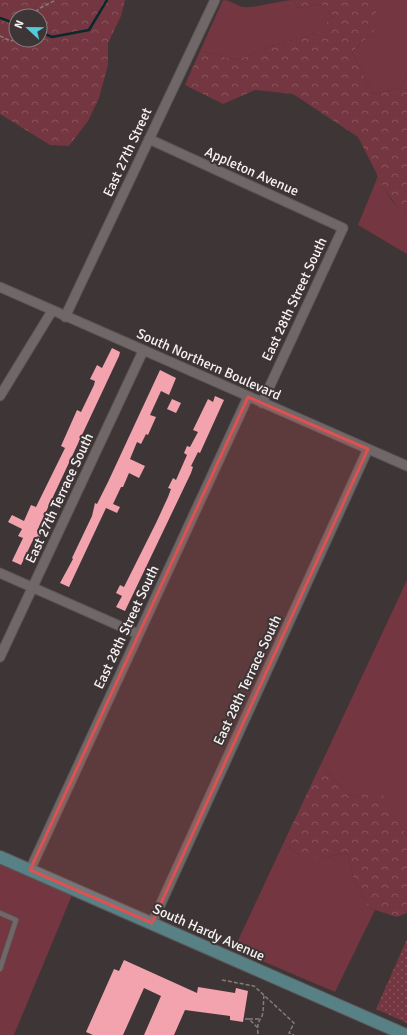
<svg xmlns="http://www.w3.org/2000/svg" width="407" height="1035" viewBox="0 0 407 1035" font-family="Signika,sans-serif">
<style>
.grass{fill:#743640}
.forest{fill:url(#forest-crowns);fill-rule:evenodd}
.garden{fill:url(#garden-dots)}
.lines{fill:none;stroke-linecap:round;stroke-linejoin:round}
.stream{stroke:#08292d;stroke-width:2.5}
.building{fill:#f3a3ad}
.lane-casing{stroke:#5c5555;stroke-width:6}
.street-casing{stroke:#5c5555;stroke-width:11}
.secondary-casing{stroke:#5c5555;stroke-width:14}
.path{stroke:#837c7c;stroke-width:1.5;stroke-dasharray:4 2;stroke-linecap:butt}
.lane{stroke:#706768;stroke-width:4.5}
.street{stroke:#706768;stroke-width:9}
.secondary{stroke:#588186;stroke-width:12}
.marked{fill:#dd5151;fill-opacity:0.2;stroke:#dd5151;stroke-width:3;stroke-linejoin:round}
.labels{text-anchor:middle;stroke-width:4;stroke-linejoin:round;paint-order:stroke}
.street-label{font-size:14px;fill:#f8f3f3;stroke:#3e3536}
</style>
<defs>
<pattern id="forest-crowns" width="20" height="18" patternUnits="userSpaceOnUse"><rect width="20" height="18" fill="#743640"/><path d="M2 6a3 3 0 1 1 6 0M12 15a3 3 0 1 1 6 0" fill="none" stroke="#89545c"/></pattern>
<pattern id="garden-dots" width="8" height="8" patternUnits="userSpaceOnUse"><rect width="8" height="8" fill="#743640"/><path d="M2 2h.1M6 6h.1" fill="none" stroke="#89545c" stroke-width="1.8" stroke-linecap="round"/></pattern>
</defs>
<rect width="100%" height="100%" fill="#3e3536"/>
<path class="grass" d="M223,0C231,0 236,6 244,7C252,9 281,0 294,0L298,8L321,4L333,16L318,33L278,44L236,60L200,51Z
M376,0H407V75L401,88L373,94L352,52L376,29Z
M378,176C385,189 392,207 407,212V254L358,225Z
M407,580V837L382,794L349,796L321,764Z
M284,842L302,858H321L348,853L353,877L369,908L375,910L335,992L234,949Z
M0,863L72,895L14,1035H0Z"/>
<path class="forest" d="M0,0H125L121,16L108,43V65L99,98L88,121L69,146L50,145L0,114ZM16,16H40V40H16Z
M294,0H376V29L352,52L373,94L401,88L407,75V212L399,209L385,190L358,137L293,94L255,90L223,104L185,85L200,51L236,60L278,44L317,33L333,16L321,4L298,8Z
M321,764L349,796L382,793L407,837V913L397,917L369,908L353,877L348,853L321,858H302L284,842Z"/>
<path class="garden" d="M407,939V1023L376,1009Z"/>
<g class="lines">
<path class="stream" d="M0,18L16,24
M40,32L52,37L89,30L107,0"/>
</g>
<path class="building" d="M112,348L120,352L119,356L37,531L42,533L38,540L34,538L21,565L12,561L23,538L18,536L22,529L8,522L12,515L24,521L31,505L36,507L65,448L61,446L77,410L81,412L94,385L95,381L90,379L97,365L102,368Z
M160,370L176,378L169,395L161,391L150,415L156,417L148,435L146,434L141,444L137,442L130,459L145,466L139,478L129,473L123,487H121L113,504L120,507L117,513L106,508L69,587L60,583L73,559L72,558L92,516L95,503L97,504L108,482Z
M215,396L224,400L200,453L198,452L191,466L193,467L191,473L125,611L116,607L122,596L116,593L120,585L124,587L156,523L168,497L171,489L168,488L173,478L176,480L187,455L184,453L187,446L190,447L198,432L193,430L208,399L213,402Z
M172,399L181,403L176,413L167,409Z
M124,960L197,993L198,987L235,993L236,988L248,991L243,1022L230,1020V1016L185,1010L174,1035H144L161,996L144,988L123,1035H93L86,1032L114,969L119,971Z"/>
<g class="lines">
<defs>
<path id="lane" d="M0,913L16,920L0,969"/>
<path id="street" d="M149,139L343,228L262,403
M0,287L407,466
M65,317L215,0
M0,396L52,311
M0,573L138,634
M0,657L143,351
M30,870L248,397
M152,923L368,449"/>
<path id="secondary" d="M0,857L406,1035"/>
</defs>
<use href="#lane" class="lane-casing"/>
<use href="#street" class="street-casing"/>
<use href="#secondary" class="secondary-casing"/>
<path class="path" d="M31,16L40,8L56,0
M0,36L11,41L16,39
M222,980L254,986L294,1023L289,1033L294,1035
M245,1019H249L257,1027
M249,1019H259
M258,1034C257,1026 258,1022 262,1016C264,1011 263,1001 264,996"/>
<use href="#lane" class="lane"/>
<use href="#street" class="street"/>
<use href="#secondary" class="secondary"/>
</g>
<path class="marked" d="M248,397L368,449L152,923L30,870Z"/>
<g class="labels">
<g class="street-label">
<text transform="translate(127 152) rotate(-65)" y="5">East 27th Street</text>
<text transform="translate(252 171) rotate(24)" y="5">Appleton Avenue</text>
<text transform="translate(294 299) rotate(-65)" y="5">East 28th Street South</text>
<text transform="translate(209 364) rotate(24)" y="5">South Northern Boulevard</text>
<text transform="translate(59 498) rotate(-65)" y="5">East 27th Terrace South</text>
<text transform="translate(126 627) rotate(-65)" y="5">East 28th Street South</text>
<text transform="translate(247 680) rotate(-65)" y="5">East 28th Terrace South</text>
<text transform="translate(209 932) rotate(24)" y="5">South Hardy Avenue</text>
</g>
</g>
<g transform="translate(28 28) rotate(292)"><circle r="19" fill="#3e3536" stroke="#888182"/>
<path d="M0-3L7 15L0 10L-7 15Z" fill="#52cbda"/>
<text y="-6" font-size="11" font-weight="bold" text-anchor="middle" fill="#f8f3f3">N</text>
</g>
</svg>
